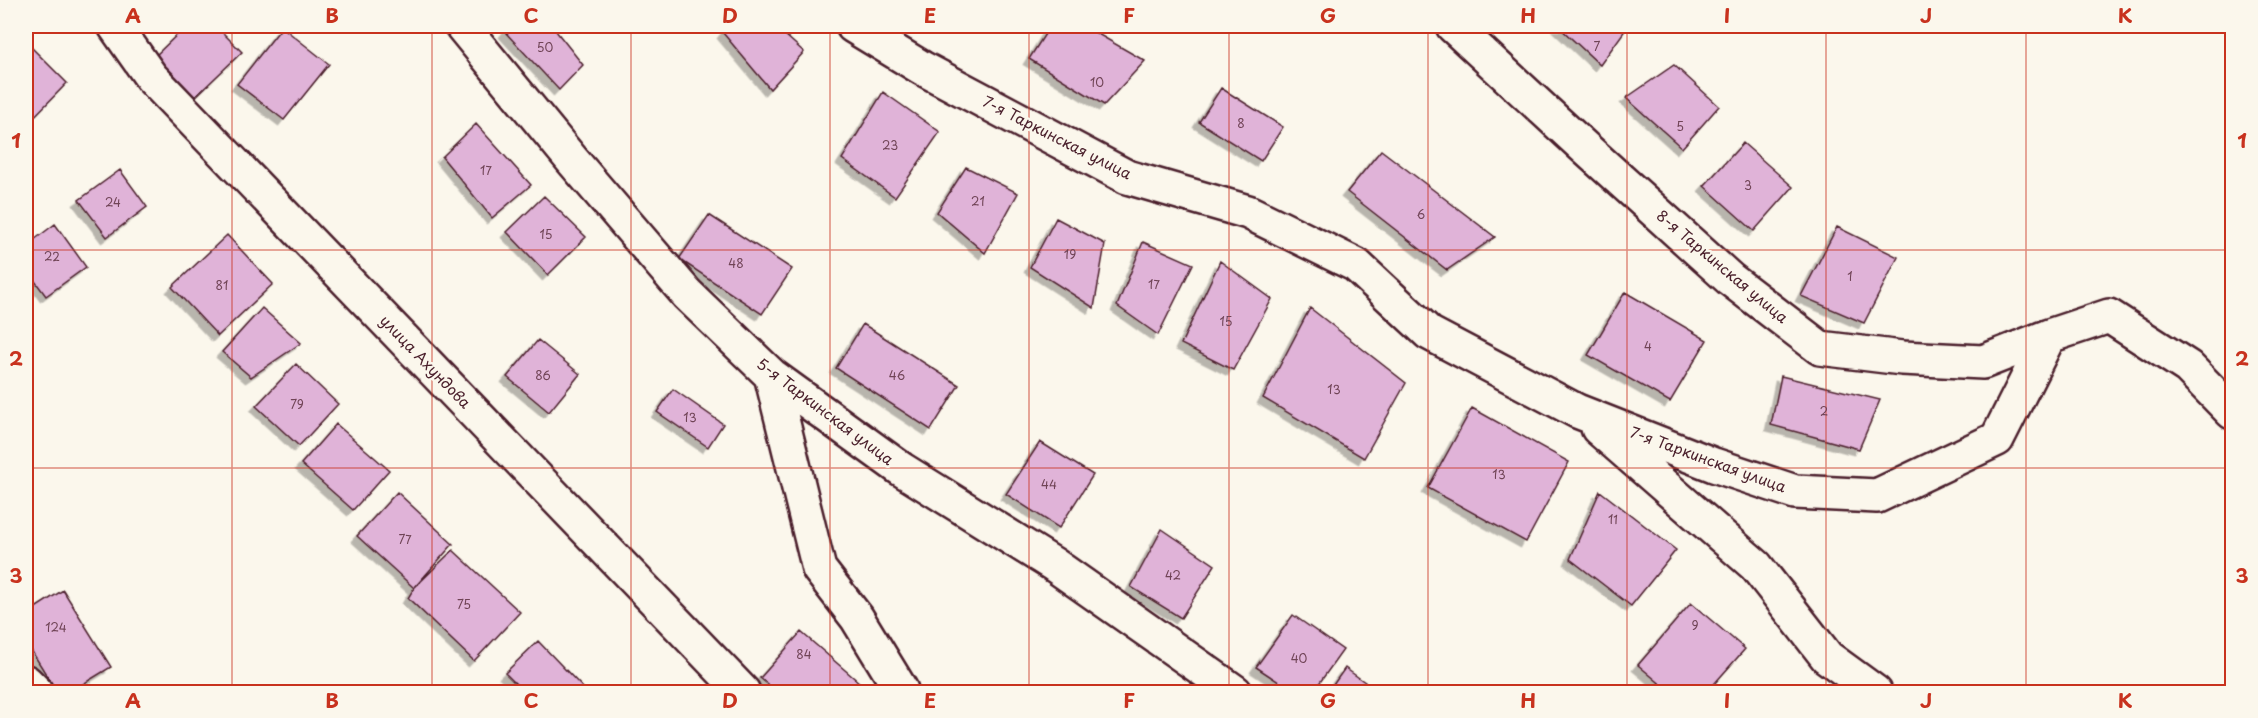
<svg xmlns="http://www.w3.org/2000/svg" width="2258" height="718" viewBox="0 0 2258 718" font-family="'Playpen Sans',sans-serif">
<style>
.building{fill:#e0b3d8;stroke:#4a1f2b;stroke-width:1.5;filter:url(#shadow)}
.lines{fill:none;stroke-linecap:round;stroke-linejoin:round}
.minor-casing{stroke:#4a1f2b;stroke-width:38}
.minor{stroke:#fbf7ec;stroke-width:33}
.grid{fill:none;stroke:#c8321e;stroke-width:1.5;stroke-opacity:0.55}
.labels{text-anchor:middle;stroke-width:5;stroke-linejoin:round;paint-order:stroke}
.number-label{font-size:12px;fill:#704456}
.street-label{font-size:15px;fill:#4a1f2b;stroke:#fbf7ec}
.neatline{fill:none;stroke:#c8321e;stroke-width:2}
.grid-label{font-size:20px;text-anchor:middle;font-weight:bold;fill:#c8321e}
</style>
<defs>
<filter id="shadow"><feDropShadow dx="-5.5" dy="5.5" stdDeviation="0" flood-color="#0004"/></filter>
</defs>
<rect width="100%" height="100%" fill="#fbf7ec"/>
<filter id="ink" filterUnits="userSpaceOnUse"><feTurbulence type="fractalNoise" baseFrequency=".0167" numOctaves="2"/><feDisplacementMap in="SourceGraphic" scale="12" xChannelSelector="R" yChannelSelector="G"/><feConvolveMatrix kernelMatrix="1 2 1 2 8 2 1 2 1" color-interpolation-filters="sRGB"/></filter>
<g filter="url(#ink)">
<path class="building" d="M186,26H216L242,52L191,101L151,60Z
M510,26H552L583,65L559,90L505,32Z
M729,26H775L804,52L770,89L723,33Z
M1050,26H1084L1145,61L1104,105L1029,59Z
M1558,26H1622L1626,29L1600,65Z
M282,27L329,64L284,120L237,84Z
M26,42L67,83L26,125Z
M1674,65L1719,106L1682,148L1626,98Z
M1221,88L1283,127L1261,161L1199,122Z
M883,92L940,132L895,197L842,159Z
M476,124L531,185L492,218L442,157Z
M1743,143L1793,187L1754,231L1704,186Z
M1381,150L1495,237L1447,270L1347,192Z
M966,167L1018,193L985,253L937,212Z
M120,170L147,207L107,237L79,200Z
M544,196L586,237L548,275L507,232Z
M709,215L792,269L762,314L679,259Z
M1056,218L1105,244L1094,308L1030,267Z
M55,224L86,267L46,296L26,269V246Z
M1837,227L1898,257L1864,323L1801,296Z
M227,235L273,284L218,336L172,287Z
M1143,242L1193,264L1158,335L1117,306Z
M1220,261L1272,299L1233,370L1181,344Z
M1625,292L1707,340L1670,402L1588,355Z
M262,308L301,343L251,377L222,352Z
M1310,308L1406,383L1364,458L1263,398Z
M863,324L959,385L931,430L836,368Z
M538,340L580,374L549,412L507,377Z
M296,364L338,404L299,446L256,406Z
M1781,376L1880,400L1859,449L1771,425Z
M673,389L723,424L708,447L657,412Z
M1472,408L1569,462L1526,542L1428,488Z
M336,424L389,470L353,510L301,464Z
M1040,442L1093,475L1059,528L1006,494Z
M1600,491L1676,550L1631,606L1570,559Z
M397,492L453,544L414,588L357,536Z
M1162,529L1215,565L1181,618L1131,587Z
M453,550L520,612L474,661L408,598L414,588Z
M63,590L111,667L70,692H57L26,642V614Z
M1691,603L1745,649L1707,692H1670L1638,665Z
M1293,615L1343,650L1313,692H1294L1256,667Z
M801,632L860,683L851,692H777L760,678Z
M538,641L583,688L578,692H524L505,673Z
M1345,668L1379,692H1328Z"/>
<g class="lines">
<defs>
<path id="minor" d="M115,26L151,77L743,692
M462,26L572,160L687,294L771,375L901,469L1053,564L1235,692
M853,26L922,68L1127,177L1248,212L1356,265L1429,333L1577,411L1714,465L1795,492L1877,496L1997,439L2049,336
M1453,26L1585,148L1730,279L1820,348L1902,358L1983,362L2049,336L2109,316L2188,367L2232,412
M771,375L819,569L857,618L901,690
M1598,428L1756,566L1827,657L1875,692
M26,682L36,692"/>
</defs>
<use href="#minor" class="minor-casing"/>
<use href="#minor" class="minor"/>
</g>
</g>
<path class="grid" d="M232,26V692M432,26V692M631,26V692M830,26V692M1029,26V692M1229,26V692M1428,26V692M1627,26V692M1826,26V692M2026,26V692M26,250H2232M26,468H2232"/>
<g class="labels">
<g class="number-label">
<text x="1597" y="51">7</text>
<text x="545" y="52">50</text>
<text x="1097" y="87">10</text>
<text x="1241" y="128">8</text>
<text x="1680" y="131">5</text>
<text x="890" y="150">23</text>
<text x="486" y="175">17</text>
<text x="1748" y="190">3</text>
<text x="978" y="206">21</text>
<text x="113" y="207">24</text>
<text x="1421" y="219">6</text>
<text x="546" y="239">15</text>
<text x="1070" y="259">19</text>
<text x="52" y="261">22</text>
<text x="736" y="268">48</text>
<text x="1850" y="281">1</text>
<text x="1154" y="289">17</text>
<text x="222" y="290">81</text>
<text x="1226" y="326">15</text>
<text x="1648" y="351">4</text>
<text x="543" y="380">86</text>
<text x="897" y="380">46</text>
<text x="1334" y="394">13</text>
<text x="297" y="409">79</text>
<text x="1824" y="416">2</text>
<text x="690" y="422">13</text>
<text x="1499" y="479">13</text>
<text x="1049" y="489">44</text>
<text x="1613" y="524">11</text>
<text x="405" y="544">77</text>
<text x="1173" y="580">42</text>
<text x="464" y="609">75</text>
<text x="1695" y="630">9</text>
<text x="56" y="632">124</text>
<text x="804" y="659">84</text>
<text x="1299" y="663">40</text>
</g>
<g class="street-label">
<text transform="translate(1057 138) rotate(27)" y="5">7-я Таркинская улица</text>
<text transform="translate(1722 267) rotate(40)" y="5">8-я Таркинская улица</text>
<text transform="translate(425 362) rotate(46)" y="5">улица Ахундова</text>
<text transform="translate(825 412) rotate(37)" y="5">5-я Таркинская улица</text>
<text transform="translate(1708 460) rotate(20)" y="5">7-я Таркинская улица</text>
</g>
</g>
<rect width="2258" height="718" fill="none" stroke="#fbf7ec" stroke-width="66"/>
<rect x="33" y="33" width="2192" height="652" class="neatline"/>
<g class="grid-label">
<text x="133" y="23">A</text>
<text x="332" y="23">B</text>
<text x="531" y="23">C</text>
<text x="730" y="23">D</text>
<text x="930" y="23">E</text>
<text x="1129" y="23">F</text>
<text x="1328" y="23">G</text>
<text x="1528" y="23">H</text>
<text x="1727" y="23">I</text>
<text x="1926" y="23">J</text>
<text x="2125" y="23">K</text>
<text x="16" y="148">1</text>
<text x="2242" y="148">1</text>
<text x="16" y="366">2</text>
<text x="2242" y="366">2</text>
<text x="16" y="583">3</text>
<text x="2242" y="583">3</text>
<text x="133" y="708">A</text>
<text x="332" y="708">B</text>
<text x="531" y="708">C</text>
<text x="730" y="708">D</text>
<text x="930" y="708">E</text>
<text x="1129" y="708">F</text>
<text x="1328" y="708">G</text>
<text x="1528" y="708">H</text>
<text x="1727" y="708">I</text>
<text x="1926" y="708">J</text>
<text x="2125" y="708">K</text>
</g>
</svg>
